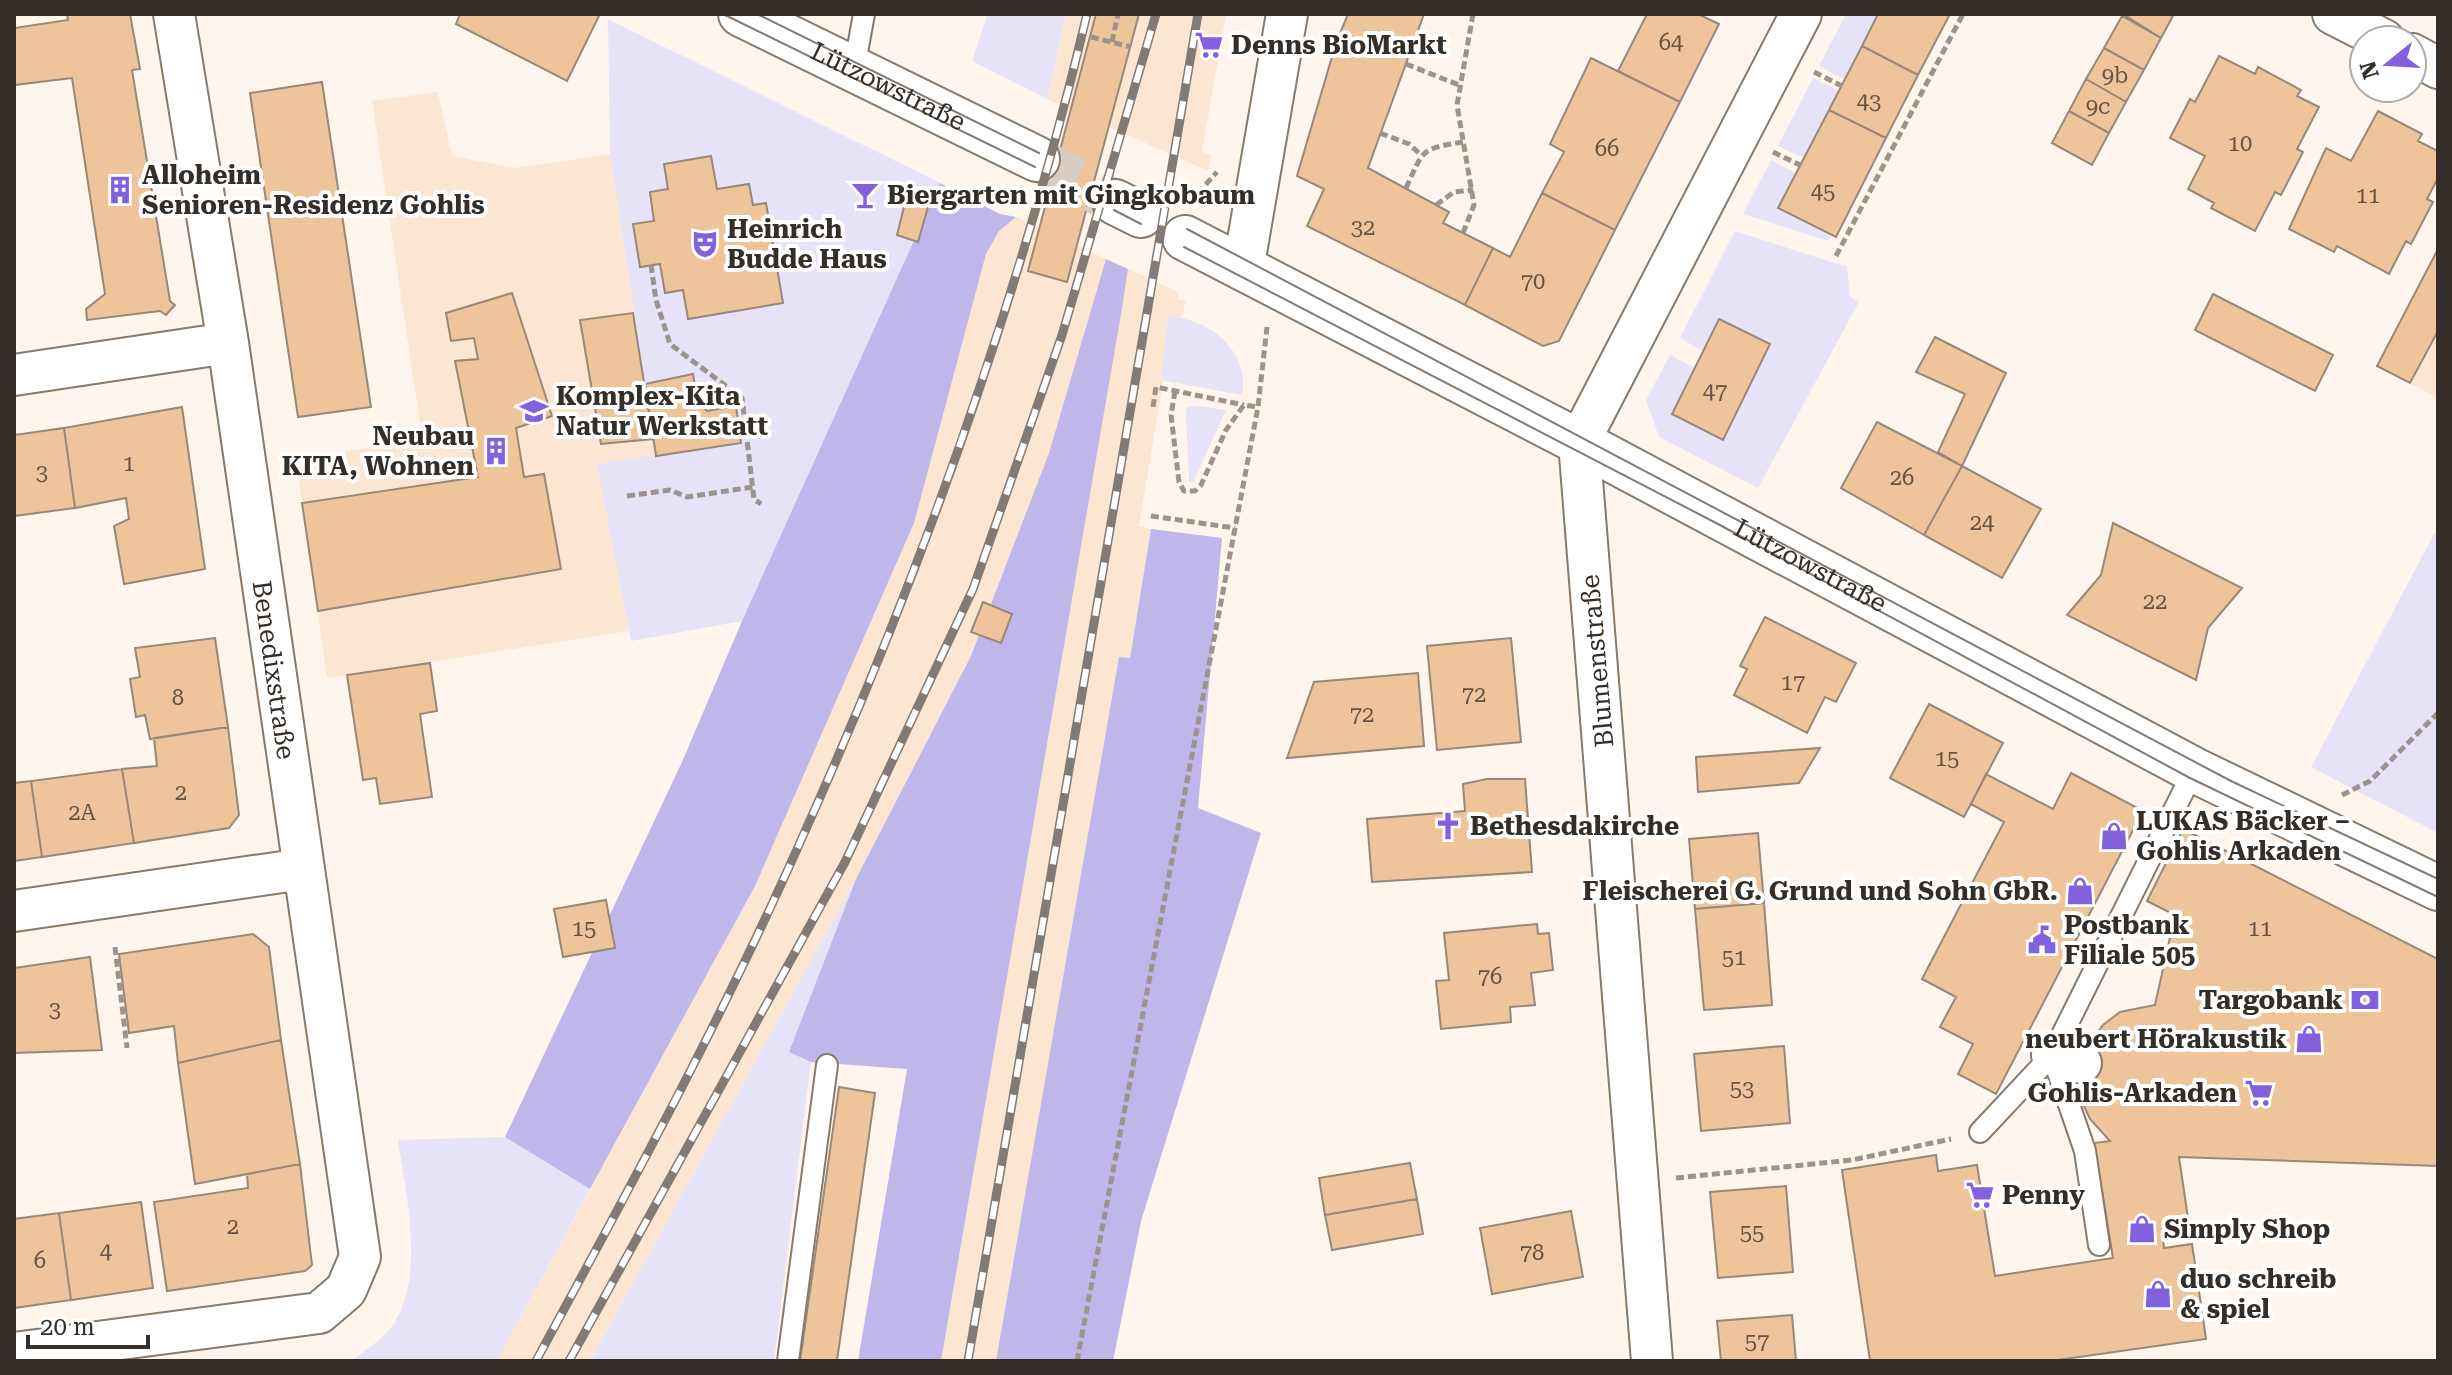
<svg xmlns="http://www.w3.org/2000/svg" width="2452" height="1375" viewBox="0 0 2452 1375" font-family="'Roboto Serif',serif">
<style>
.built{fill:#fde6d1}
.green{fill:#e6e3f8}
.forest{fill:#bfb6ea}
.building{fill:#eec49a;stroke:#97887a;stroke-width:2}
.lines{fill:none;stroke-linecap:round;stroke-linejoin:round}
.secondary-tunnel{stroke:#d7cdc5;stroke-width:44;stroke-dasharray:44 22;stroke-linecap:butt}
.lane-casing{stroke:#87796b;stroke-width:24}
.street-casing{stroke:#87796b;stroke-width:44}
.secondary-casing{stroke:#87796b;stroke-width:48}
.path{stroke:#9c938c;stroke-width:5;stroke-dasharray:8 4;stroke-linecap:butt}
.lane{stroke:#fff;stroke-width:20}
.street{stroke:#fff;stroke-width:40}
.secondary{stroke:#fff;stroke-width:44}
.tram{stroke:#837a73;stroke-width:2}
.rail-casing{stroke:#837a73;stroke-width:9}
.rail{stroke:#fff;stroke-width:6;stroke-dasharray:18;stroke-linecap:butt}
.labels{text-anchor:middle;stroke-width:8;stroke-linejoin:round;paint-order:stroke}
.number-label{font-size:22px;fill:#635444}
.poi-label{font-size:26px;font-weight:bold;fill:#352e28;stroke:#fff;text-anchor:start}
.street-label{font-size:26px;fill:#352e28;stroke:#fff}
</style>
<rect width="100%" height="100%" fill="#fff5ec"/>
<path class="built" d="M1066,14H1226L1202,152L1211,154L1208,171L1047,99Z
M438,92L452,156L517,168L610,154L656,456L598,464L629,631L327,678L296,460L422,438L372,101Z
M1016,217L1106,259L1049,453L971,656L856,879L590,1361H497L755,886L914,523L986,253L999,231Z
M2438,249V398L2377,366Z
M1128,269L1178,292L1177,299L1186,301L1163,382L1139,526L1151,529L1130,658L1119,657L996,1361H941Z"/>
<path class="green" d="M988,14H1066L1047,99L972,61Z
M1846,14H1878L1844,79L1819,66Z
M608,19L940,183L742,621L631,641L597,464L656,455L610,154Z
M1813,78L1839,91L1804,158L1778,146Z
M1771,160L1796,173L1832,234L1829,241L1743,214Z
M1735,231L1847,267L1850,297L1859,302L1758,488L1659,437L1646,400L1670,355L1695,368L1672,414L1723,439L1770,344L1719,319L1703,351L1680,338Z
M1168,317C1212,318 1250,353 1242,395L1161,380Z
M1200,406L1226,410L1194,481L1189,482L1186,414L1187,407Z
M2434,534L2438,535V833L2311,767Z
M856,879L789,1052L811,1062L774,1361H590Z
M505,1137L590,1189L497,1361H351C363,1351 381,1341 390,1329C427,1280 406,1196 398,1140Z"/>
<path class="forest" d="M940,183L1000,214L1016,217L999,231L986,254L914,523L755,886L590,1189L505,1137L682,762L742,621Z
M1106,259L1128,269L1122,308L941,1361H858L907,1069L811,1062L789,1052L856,879L971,656L1049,453Z
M1151,529L1222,538L1198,808L1261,833L1141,1221L1113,1361H996L1119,657L1130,658Z"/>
<path class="building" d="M67,14H130L140,69L132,70L170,301L175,305L166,315L160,311L87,320L86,309L105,294L72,78L14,85V28L68,20Z
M460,14H600L567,81L456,24Z
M1096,14H1139L1067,282L1028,271Z
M1348,14H1424L1368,168L1449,212L1443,223L1493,248L1465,305L1307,226L1324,189L1297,176L1336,43Z
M1647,14H1698L1719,24L1680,102L1618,71Z
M1878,14H1950L1918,75L1862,46Z
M2123,14H2174L2161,38Z
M2122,16L2161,38L2144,70L2104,48Z
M1862,46L1918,75L1886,138L1829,110Z
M2104,48L2144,70L2126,102L2086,79Z
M2219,56L2255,74L2258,67L2301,90L2297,96L2319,107L2297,149L2303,152L2281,195L2275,192L2255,231L2211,208L2214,203L2188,189L2205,156L2170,138L2190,99L2195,102Z
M1591,58L1680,102L1615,230L1542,193L1564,152L1550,144Z
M2086,79L2126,102L2109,133L2069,111Z
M322,82L371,407L298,417L250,93Z
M1829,110L1886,138L1836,237L1778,208Z
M2069,111L2109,133L2092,165L2052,143Z
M2378,111L2422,134L2418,141L2438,151V178L2427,199L2433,202L2411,244L2406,241L2389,274L2337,246L2334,252L2289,229L2326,148L2351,161Z
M711,156L717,189L749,184L753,205L766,203L783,303L688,319L683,290L665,293L660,264L640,267L633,224L654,221L650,192L668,189L664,164Z
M900,187L932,193L918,242L897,235L906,199L898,197Z
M1542,193L1615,230L1559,341L1543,346L1465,305L1493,248L1510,257Z
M2438,249V331L2410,383L2377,366Z
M512,293L552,416L516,428L524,477L544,474L561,569L318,611L302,503L478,477L455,361L478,359L474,338L451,341L446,313Z
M2213,294L2333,355L2315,391L2195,330Z
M633,313L653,439L601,444L580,320Z
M1719,319L1770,344L1723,440L1672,414Z
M1935,337L2006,373L1962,466L1938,452L1965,394L1916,372Z
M693,374L697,401L707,411L736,406L741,443L656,456L645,384Z
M182,407L205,569L124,584L114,526L129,519L126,498L75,508L64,428Z
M1877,422L1962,466L1924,535L1841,488Z
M64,428L75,508L14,516V435Z
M1962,466L2041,509L2002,578L1924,535Z
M2113,523L2242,588L2208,628L2196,680L2067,615L2101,575Z
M983,602L1012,614L1001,643L971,632Z
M1765,617L1856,663L1836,702L1825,697L1807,733L1734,695L1747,669L1740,666Z
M215,638L228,727L150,739L145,715L136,717L130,679L140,677L135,648Z
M1511,638L1521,742L1437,750L1427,646Z
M430,663L437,711L420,714L432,797L380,804L376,778L363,780L347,675Z
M1418,673L1424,746L1287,758L1314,682Z
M1929,704L2003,743L1964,817L1890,778Z
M228,727L239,815L229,828L134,843L122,769L157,766L154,738Z
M1820,748L1799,783L1698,792L1696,757Z
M122,769L134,843L42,857L31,781Z
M2071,773L2143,811L1996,1094L1958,1074L1973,1044L1940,1027L1956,997L1922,979L2004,822L1971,804L1986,774L2053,809Z
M1487,779H1525L1532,872L1372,882L1367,819L1465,811L1463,784Z
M31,781L42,857L14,861V783Z
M2183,829L2438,959V1166L2179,1157L2189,1225L2162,1229L2164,1248L2192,1244L2206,1339L2051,1361H1870L1842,1170L1936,1155L1938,1171L1977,1165L1995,1276L2113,1258L2094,1143L2110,1141L2090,1119L2081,1100L2079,1074L2084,1052L2103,1025L2120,1012L2155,1005L2175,915L2147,901Z
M1758,833L1764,903L1695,909L1689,839Z
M606,900L615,948L563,957L554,909Z
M1764,903L1772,1005L1704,1010L1695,909Z
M1537,924L1538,934L1549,933L1553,970L1531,973L1535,1005L1510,1007L1511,1022L1441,1029L1436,981L1449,980L1444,933Z
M253,934L269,947L281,1040L178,1063L174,1026L129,1033L119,954Z
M90,957L102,1050L14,1053V968Z
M281,1040L300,1164L195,1184L178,1063Z
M1784,1046L1790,1123L1701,1131L1694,1054Z
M839,1087L875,1093L837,1361H800Z
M1410,1163L1417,1199L1325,1215L1319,1178Z
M300,1164L312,1265L305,1271L167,1291L154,1202L248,1188L247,1174Z
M1786,1186L1793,1272L1718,1278L1710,1192Z
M1417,1199L1423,1234L1332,1250L1325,1215Z
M141,1202L153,1288L71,1300L59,1213Z
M1571,1211L1583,1277L1492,1294L1480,1228Z
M59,1213L71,1300L14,1308V1219Z
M1792,1315L1796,1361H1721L1717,1321Z"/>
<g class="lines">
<path class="secondary-tunnel" d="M1037,159L1115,202"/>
<defs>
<path id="lane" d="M854,69L864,14
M2052,1055L2085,1151L2099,1245
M1980,1132L2052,1055L2194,770
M788,1361L827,1065"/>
<path id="street" d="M2333,14L2384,40
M2412,54L2438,68
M1243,270L1287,14
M14,375L228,343
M14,911L303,869
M2052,1055L2081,1063
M14,1353L319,1313L346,1290L360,1257L228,343L174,14
M1652,1361L1579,442L1801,14"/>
<g id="secondary">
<path id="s1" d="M741,14L1037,159"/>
<path d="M1115,202L1141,215"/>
<path id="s2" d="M1185,238L1579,442L2194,770L2438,888"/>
</g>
</defs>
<use href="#lane" class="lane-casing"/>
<use href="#street" class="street-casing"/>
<use href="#secondary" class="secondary-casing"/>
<path class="path" d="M1091,37L1131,47
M1112,42L1118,14
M1406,64L1459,85
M1814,72L1842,86
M1380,133L1409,144L1421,155
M1773,152L1800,165
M1406,188C1424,149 1420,149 1463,142
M1196,197L1193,190L1199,192L1217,172
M1436,205L1454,192L1473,190
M1463,233L1474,205L1457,105L1473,14
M1836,256L1963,14
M651,265L656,300L670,344L742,398L754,499L761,504
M1175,391L1171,415L1179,482L1184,491H1195L1201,485L1226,430L1244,405L1258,407
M1153,407L1156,387L1244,405
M627,496L670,490L687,497L753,487
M1151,516L1235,528
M2342,795L2370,781L2438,713
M115,947L127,1048
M1676,1178L1852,1160L1951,1139
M1077,1361L1258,407L1267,327"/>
<use href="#lane" class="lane"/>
<use href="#street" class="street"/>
<use href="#secondary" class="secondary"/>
<path class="tram" d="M723,14L1035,167
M757,14L1039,153
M1118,194L1143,206
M1114,210L1141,224
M1187,229L2231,781L2438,879
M1184,247L1718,524L2190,778L2438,897"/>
<defs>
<path id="rail" d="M536,1361C629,1189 723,1017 802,838C920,576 1021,294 1087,14
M569,1361L845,862L973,589L1062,335L1156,14
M968,1361L1198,14"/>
</defs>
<use href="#rail" class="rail-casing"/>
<use href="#rail" class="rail"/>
</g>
<defs>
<symbol id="supermarket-bare" viewBox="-9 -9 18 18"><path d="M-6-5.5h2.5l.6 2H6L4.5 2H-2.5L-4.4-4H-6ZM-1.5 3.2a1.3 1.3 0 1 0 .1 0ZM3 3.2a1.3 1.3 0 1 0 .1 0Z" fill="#8361dc" stroke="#fff" stroke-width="2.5" paint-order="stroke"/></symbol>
<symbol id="building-bare" viewBox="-9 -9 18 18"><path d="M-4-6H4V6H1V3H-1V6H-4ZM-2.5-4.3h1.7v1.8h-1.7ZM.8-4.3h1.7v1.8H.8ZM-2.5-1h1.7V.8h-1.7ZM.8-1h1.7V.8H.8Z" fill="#8361dc" stroke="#fff" stroke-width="2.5" paint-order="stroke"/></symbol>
<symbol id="bar-bare" viewBox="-9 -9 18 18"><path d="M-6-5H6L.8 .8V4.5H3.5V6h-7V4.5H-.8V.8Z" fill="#8361dc" stroke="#fff" stroke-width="2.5" paint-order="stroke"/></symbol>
<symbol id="theatre-bare" viewBox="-9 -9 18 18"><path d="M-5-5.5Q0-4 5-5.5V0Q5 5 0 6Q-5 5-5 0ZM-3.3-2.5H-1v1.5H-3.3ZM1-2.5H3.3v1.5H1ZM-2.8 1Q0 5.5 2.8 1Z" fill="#8361dc" stroke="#fff" stroke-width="2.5" paint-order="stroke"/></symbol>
<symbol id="school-bare" viewBox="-9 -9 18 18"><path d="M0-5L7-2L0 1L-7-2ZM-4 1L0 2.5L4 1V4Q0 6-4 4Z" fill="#8361dc" stroke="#fff" stroke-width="2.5" paint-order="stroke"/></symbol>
<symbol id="church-bare" viewBox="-9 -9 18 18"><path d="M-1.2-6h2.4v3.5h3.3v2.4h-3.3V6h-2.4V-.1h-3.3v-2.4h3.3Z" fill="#8361dc" stroke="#fff" stroke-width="2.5" paint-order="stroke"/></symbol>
<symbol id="shop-bare" viewBox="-9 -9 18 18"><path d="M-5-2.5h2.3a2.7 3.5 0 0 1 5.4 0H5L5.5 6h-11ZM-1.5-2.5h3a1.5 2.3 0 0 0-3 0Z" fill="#8361dc" stroke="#fff" stroke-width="2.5" paint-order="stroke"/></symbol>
<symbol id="civic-bare" viewBox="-9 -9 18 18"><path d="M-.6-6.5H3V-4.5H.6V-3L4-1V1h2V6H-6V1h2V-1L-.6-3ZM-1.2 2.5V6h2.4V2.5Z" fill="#8361dc" stroke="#fff" stroke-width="2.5" paint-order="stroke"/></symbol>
<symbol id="bank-bare" viewBox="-9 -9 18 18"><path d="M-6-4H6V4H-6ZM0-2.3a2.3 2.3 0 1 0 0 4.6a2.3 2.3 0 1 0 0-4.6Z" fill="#8361dc" stroke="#fff" stroke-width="2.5" paint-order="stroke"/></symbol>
</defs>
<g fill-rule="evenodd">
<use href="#supermarket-bare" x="1189" y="25" width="40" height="40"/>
<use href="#building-bare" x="100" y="170" width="40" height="40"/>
<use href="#bar-bare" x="845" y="175" width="40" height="40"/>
<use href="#theatre-bare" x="685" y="224" width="40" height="40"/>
<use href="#school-bare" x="514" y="391" width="40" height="40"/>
<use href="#building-bare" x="476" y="431" width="40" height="40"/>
<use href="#church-bare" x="1428" y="806" width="40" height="40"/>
<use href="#shop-bare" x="2094" y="816" width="40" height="40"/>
<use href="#shop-bare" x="2060" y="871" width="40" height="40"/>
<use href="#civic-bare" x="2022" y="920" width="40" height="40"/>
<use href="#bank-bare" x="2345" y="980" width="40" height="40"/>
<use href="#shop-bare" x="2289" y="1019" width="40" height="40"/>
<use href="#supermarket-bare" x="2239" y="1073" width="40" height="40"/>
<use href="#supermarket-bare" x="1960" y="1175" width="40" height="40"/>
<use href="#shop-bare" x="2122" y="1209" width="40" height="40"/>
<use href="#shop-bare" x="2138" y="1274" width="40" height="40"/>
</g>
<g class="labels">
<g class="number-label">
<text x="1671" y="50">64</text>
<text x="2115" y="83">9b</text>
<text x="1869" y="109">43</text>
<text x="2098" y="114">9c</text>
<text x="2240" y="151">10</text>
<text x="1607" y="156">66</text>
<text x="1823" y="199">45</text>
<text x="2368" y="203">11</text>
<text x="1363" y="235">32</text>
<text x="1533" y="289">70</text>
<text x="1715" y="399">47</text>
<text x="129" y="471">1</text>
<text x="42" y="480">3</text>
<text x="1902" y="485">26</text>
<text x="1982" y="530">24</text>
<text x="2155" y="609">22</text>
<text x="1793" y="690">17</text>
<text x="1474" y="702">72</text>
<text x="178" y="705">8</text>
<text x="1362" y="722">72</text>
<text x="1947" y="766">15</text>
<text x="181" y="800">2</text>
<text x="82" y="820">2A</text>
<text x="584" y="936">15</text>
<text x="2260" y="936">11</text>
<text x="1734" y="965">51</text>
<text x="1490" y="984">76</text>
<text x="55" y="1017">3</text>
<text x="1742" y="1096">53</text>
<text x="233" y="1234">2</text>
<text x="1752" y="1240">55</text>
<text x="106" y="1259">4</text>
<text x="1532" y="1260">78</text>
<text x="40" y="1268">6</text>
<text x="1757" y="1349">57</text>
</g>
<g class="poi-label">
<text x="1231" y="54">Denns BioMarkt</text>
<text x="142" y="184">Alloheim<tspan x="142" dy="30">Senioren-Residenz Gohlis</tspan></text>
<text x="887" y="204">Biergarten mit Gingkobaum</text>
<text x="727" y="238">Heinrich<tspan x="727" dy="30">Budde Haus</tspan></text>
<text x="556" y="405">Komplex-Kita<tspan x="556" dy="30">Natur Werkstatt</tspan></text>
<text x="474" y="445" text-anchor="end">Neubau<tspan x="474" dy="30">KITA, Wohnen</tspan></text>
<text x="2136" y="830">LUKAS Bäcker –<tspan x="2136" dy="30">Gohlis Arkaden</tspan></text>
<text x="1470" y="835">Bethesdakirche</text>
<text x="2058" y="900" text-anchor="end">Fleischerei G. Grund und Sohn GbR.</text>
<text x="2064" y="934">Postbank<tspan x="2064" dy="30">Filiale 505</tspan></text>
<text x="2343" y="1009" text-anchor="end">Targobank</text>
<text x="2287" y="1048" text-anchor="end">neubert Hörakustik</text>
<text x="2237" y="1102" text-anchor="end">Gohlis-Arkaden</text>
<text x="2002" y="1204">Penny</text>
<text x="2164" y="1238">Simply Shop</text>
<text x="2180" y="1288">duo schreib<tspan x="2180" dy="30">&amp; spiel</tspan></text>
</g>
<g class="street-label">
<text dy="9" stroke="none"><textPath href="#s1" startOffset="164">Lützowstraße</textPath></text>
<text dy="9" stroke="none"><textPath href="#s2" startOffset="706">Lützowstraße</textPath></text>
<text transform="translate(1597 661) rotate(-95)" y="9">Blumenstraße</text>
<text transform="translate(274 670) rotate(82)" y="9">Benedixstraße</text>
</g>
</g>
<rect width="2452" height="1375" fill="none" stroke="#352e28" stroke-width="32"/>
<g transform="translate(2388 64) rotate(252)"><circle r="38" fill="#ffffff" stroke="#aeaba9" stroke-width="2"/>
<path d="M0-6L14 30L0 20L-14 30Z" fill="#8361dc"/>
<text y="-12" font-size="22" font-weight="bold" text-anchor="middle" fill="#352e28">N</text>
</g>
<path d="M28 1335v12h120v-12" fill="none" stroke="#352e28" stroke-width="4"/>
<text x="40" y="1335" font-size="24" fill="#352e28" stroke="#ffffff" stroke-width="6" paint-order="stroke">20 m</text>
</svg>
